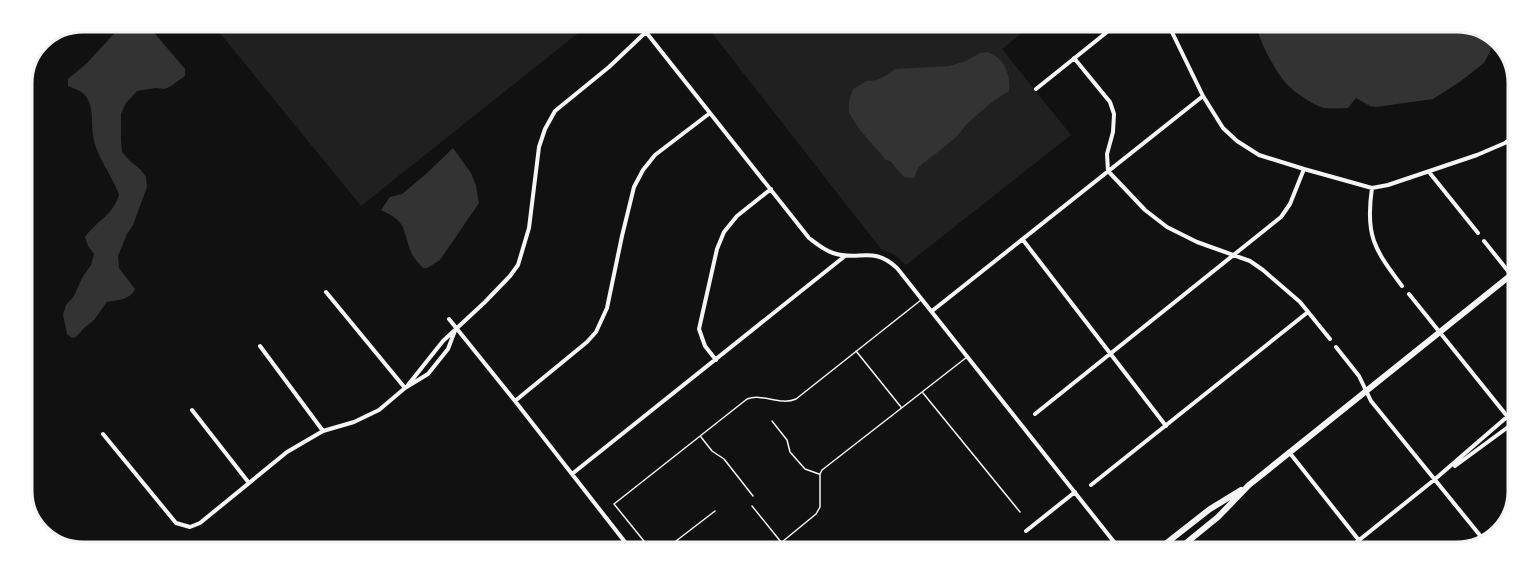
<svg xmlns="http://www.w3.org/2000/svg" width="1539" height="574" viewBox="0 0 1539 574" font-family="Quicksand,sans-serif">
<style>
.green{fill:#202020}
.water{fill:#333}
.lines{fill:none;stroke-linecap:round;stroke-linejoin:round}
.service{stroke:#f5f5f5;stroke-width:1.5}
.minor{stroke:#f5f5f5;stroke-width:4}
.trunk{stroke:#f5f5f5;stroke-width:6}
.rim{fill:none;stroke:#f5f5f5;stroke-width:3}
</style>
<rect width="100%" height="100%" fill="#111"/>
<path class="green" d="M210,21L592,22L361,206Z
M704,23H1034L1002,49L1071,135L906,265L895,255L881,249Z"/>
<path class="water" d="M131,21L145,22L185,69V76L171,86L165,89L155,88L137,91L126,103L121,114V139L122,152L129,160L140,169L146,177L147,187L133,225L127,234L118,256L119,268L135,289C130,300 117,300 107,302L94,320L84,328L76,337L72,338L67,334L65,324L63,315L66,305L74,296L82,278L91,265L94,254L88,246L85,237C98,219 111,218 119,195C112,174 96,157 93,135C91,123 94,109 87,98C83,91 75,89 68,86V79L87,63L122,25Z
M1256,24H1477L1496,39L1492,43L1490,52L1484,63L1461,81L1433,99L1376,107L1370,106L1356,98L1348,108C1340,108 1332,109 1324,108C1313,105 1292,91 1285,82C1274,69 1259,41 1256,24Z
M987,52C1004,57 1011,74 1009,91C996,98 976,115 965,126C962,130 959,134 956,137C945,147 933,155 922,164L918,168L914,178L904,177L890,161L886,160L860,130L849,113V101L853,89L867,81L877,80L887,75L895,69L949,66L966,61L980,53Z
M453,148L471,173L476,186L479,203L440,260L427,268H423C419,263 413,258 411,252C402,228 407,222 381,210L390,197L402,194L426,174Z"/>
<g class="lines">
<path class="service" d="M856,351L901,407
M923,393L1020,512
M772,421L787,440L790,452L805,469L819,474
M701,437L712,451L724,459L753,496
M752,506L781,542
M652,551L614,504L747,399C763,393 780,406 796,399L921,300
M663,551L715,511
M771,551L816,514L820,507V474L822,470L967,357"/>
<path class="minor" d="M638,22L809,238C817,244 824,250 833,253C859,262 872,245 897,268L1122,552
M1168,24L1203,96L1223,128L1237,141L1259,155L1304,169L1372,188L1388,185L1477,155L1505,143L1517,135
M1074,58L1110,102L1114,114L1113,132L1107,154L1108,171L1145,210L1167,227L1197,242L1250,261L1263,270L1300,302L1330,339
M1036,89L1117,24
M1429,172L1478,233
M1372,188C1365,235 1374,249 1402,286
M1023,240L1166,426
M1484,241L1516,281
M326,292L405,388
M1409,294L1515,426
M932,311L1203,96
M449,319L515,401L632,551
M260,346L323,431
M1336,347L1359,376L1371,401L1487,544
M716,360L705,346L699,329L717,249L724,232L737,216L771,189
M408,385L443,341L485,302L510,276L518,265L529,228L539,147L545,129L555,111L609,67L646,32
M515,401L587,342L596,332L607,308L622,236L634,187L643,170L655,155L710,113
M192,410L249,483
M1035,414L1281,217L1290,204L1304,169
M103,434L176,523L190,527L200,523L287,452L323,431L354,422L379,410L405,388L428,374L448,349L456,328
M1289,452L1369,553
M1455,466L1515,422
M572,474L845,256
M1091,485L1308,312
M1026,531L1075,492
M1343,553L1434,480L1515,410"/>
<path class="trunk" d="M1155,552L1210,509L1241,490
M1175,552L1218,517L1249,485L1516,271"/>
</g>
<path d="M0 0H1539V574H0ZM83 32H1457A51 51 0 0 1 1508 83V491A51 51 0 0 1 1457 542H83A51 51 0 0 1 32 491V83A51 51 0 0 1 83 32Z" fill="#fefefe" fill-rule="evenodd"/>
<path class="rim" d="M83 32H1457A51 51 0 0 1 1508 83V491A51 51 0 0 1 1457 542H83A51 51 0 0 1 32 491V83A51 51 0 0 1 83 32Z"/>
</svg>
